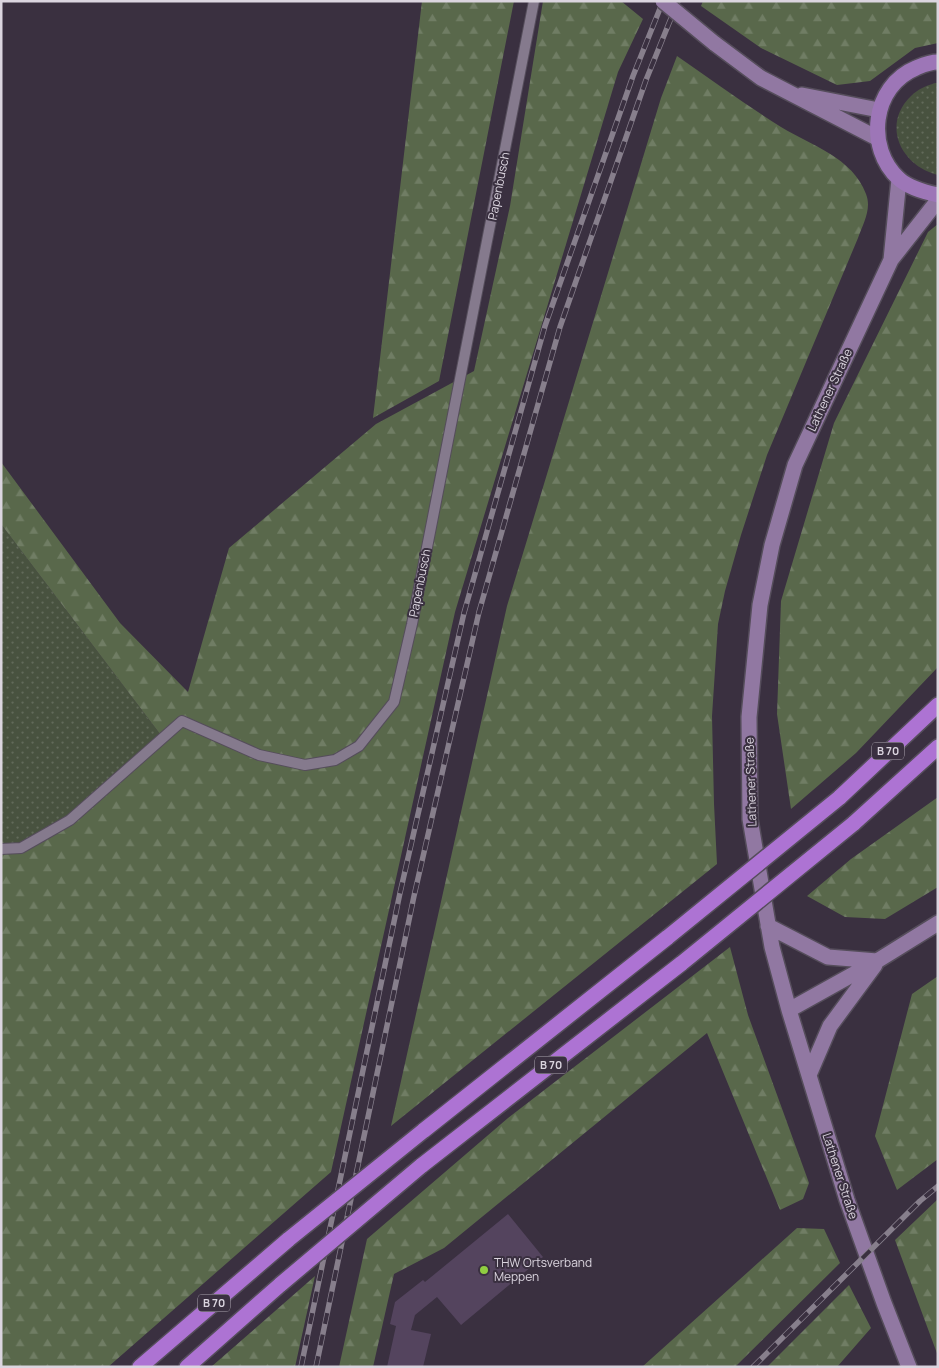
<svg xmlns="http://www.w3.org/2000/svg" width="939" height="1368" viewBox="0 0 939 1368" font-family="Manrope,sans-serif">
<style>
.grass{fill:url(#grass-dots)}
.forest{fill:url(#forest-firs)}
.building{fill:#54445e}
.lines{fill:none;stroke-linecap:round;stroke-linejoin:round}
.lane-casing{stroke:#554d5b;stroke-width:12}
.secondary-casing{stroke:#554d5b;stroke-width:18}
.primary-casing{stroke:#554d5b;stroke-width:18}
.highway-casing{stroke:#554d5b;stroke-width:18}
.lane{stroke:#857a8d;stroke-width:10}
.secondary{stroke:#9178a2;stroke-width:15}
.primary{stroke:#9d76b7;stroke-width:15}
.highway{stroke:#ad73d3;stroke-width:15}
.rail-casing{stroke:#877f8c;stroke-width:5.5}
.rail{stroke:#3a3040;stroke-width:4;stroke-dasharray:11;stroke-linecap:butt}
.secondary-bridge-casing{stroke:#554d5b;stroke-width:18;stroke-linecap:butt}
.highway-bridge-casing{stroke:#554d5b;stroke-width:18;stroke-linecap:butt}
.secondary-bridge{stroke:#9178a2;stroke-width:15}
.highway-bridge{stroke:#ad73d3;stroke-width:15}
.poi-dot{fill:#90cd41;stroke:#3a3040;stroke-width:2}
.labels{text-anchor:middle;stroke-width:4;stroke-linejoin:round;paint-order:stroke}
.shield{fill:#3a3040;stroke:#aba4af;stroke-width:1}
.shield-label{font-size:11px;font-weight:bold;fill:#dbd5df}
.street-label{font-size:12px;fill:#dbd5df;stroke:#3a3040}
.poi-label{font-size:12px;fill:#dbd5df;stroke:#3a3040;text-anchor:start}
</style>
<defs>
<pattern id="grass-dots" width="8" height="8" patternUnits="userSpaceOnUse" patternTransform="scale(1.25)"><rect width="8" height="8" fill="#48523f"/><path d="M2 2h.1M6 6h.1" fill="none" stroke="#626a5a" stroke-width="1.8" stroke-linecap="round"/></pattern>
<pattern id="forest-firs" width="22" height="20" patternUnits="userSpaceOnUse" patternTransform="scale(1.25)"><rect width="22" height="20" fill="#59684b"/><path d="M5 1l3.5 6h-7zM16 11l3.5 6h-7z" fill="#707d64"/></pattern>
</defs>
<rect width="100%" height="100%" fill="#3a3040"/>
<path class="grass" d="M935,83H938V175C901,166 881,125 911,96C918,89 926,86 935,83Z
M1,524L163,738L70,820L21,848L1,849Z"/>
<path class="forest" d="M422,1H514L439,381L373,418Z
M543,1H621L643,19L618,72L455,612L331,1172L108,1367H1V849L21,848L70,820L163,738L1,524V462L120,623L188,692L229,548L376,424L474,371L510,206Z
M703,1H938V43L915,48L870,81L837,85L761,48L701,6Z
M677,56C712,80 746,105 781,127C812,146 852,157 866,194C872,209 863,224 858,238L767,455L741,535L725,591L718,624L712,716L714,804L717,864L391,1126L507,606L661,98Z
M938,224V667L856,753L791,809L777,714L781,601L834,423L928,232Z
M938,797V887L885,919L845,917L807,896L851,859Z
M730,947L748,1015L809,1183L803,1199L780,1210L707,1033L444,1248L394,1274L373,1367H339L367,1239L508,1118Z
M938,976V1159L897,1190L875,1136L912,994Z
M938,1199V1356L895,1240Z
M797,1228L824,1229L840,1263L735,1367H642Z
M315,1276L295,1367H211Z
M849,1285L871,1328L837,1367H767Z"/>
<path class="building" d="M508,1214L543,1257L461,1325L437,1297L415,1315L411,1330L431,1334L423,1367H387L396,1326L390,1324L395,1302L423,1280L425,1282Z"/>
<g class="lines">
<defs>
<path id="lane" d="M1,849L21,848L70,820L182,721L259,755L305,765L335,760L359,746L394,702L412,624L534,1"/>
<path id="secondary" d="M714,43L761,78L877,138
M802,95L879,110
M891,260L899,179
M768,926L828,957L877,961
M789,1010L877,961L938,923
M809,1075L830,1026L875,965
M909,1367L884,1303L847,1200L789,1010L772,947L750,819L749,717L760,605L772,545L795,465L891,260L938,200"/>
<path id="primary" d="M938,62C929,62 923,65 916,68C872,86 865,148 899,179C909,188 924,192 938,195"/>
<path id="highway" d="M839,798L938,705
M853,824L938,747
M423,1131L668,937
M421,1166L682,963
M140,1367L289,1239
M187,1367L281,1284"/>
</defs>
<use href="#lane" class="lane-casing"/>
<use href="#secondary" class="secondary-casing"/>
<use href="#primary" class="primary-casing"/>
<use href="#highway" class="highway-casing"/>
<use href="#lane" class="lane"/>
<use href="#secondary" class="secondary"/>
<use href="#primary" class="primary"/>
<use href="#highway" class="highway"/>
<defs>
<path id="rail" d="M301,1367L400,893L464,613L545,326L633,76L663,1
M316,1367L414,896L479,612L560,327L646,80L678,1
M753,1367L920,1201L938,1186"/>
</defs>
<use href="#rail" class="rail-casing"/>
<use href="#rail" class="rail"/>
<defs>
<path id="secondary-bridge" d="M663,1L714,43"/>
<path id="highway-bridge" d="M668,937L839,798
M682,963L853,824
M289,1239L423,1131
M281,1284L421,1166"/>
</defs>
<use href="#secondary-bridge" class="secondary-bridge-casing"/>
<use href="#highway-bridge" class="highway-bridge-casing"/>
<use href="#secondary-bridge" class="secondary-bridge"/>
<use href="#highway-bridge" class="highway-bridge"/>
</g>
<circle class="poi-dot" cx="484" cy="1270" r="5"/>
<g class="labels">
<g class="shield">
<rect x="872" y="742.5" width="32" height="17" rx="4"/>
<rect x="535" y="1056.5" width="32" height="17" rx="4"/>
<rect x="198" y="1294.5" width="32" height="17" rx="4"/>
</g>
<g class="shield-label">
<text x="888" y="755">B 70</text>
<text x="551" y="1069">B 70</text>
<text x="214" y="1307">B 70</text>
</g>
<g class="street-label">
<text transform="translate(499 186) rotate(-79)" y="4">Papenbusch</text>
<text transform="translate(830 390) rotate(-65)" y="4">Lathener Straße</text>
<text transform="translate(420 583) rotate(-79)" y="4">Papenbusch</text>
<text transform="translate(751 782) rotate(-92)" y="4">Lathener Straße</text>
<text transform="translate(840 1176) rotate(72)" y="4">Lathener Straße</text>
</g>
<g class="poi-label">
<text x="494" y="1267">THW Ortsverband<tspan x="494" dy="14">Meppen</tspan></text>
</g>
</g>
<rect width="939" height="1368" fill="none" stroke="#dbd5df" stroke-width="5"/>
</svg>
